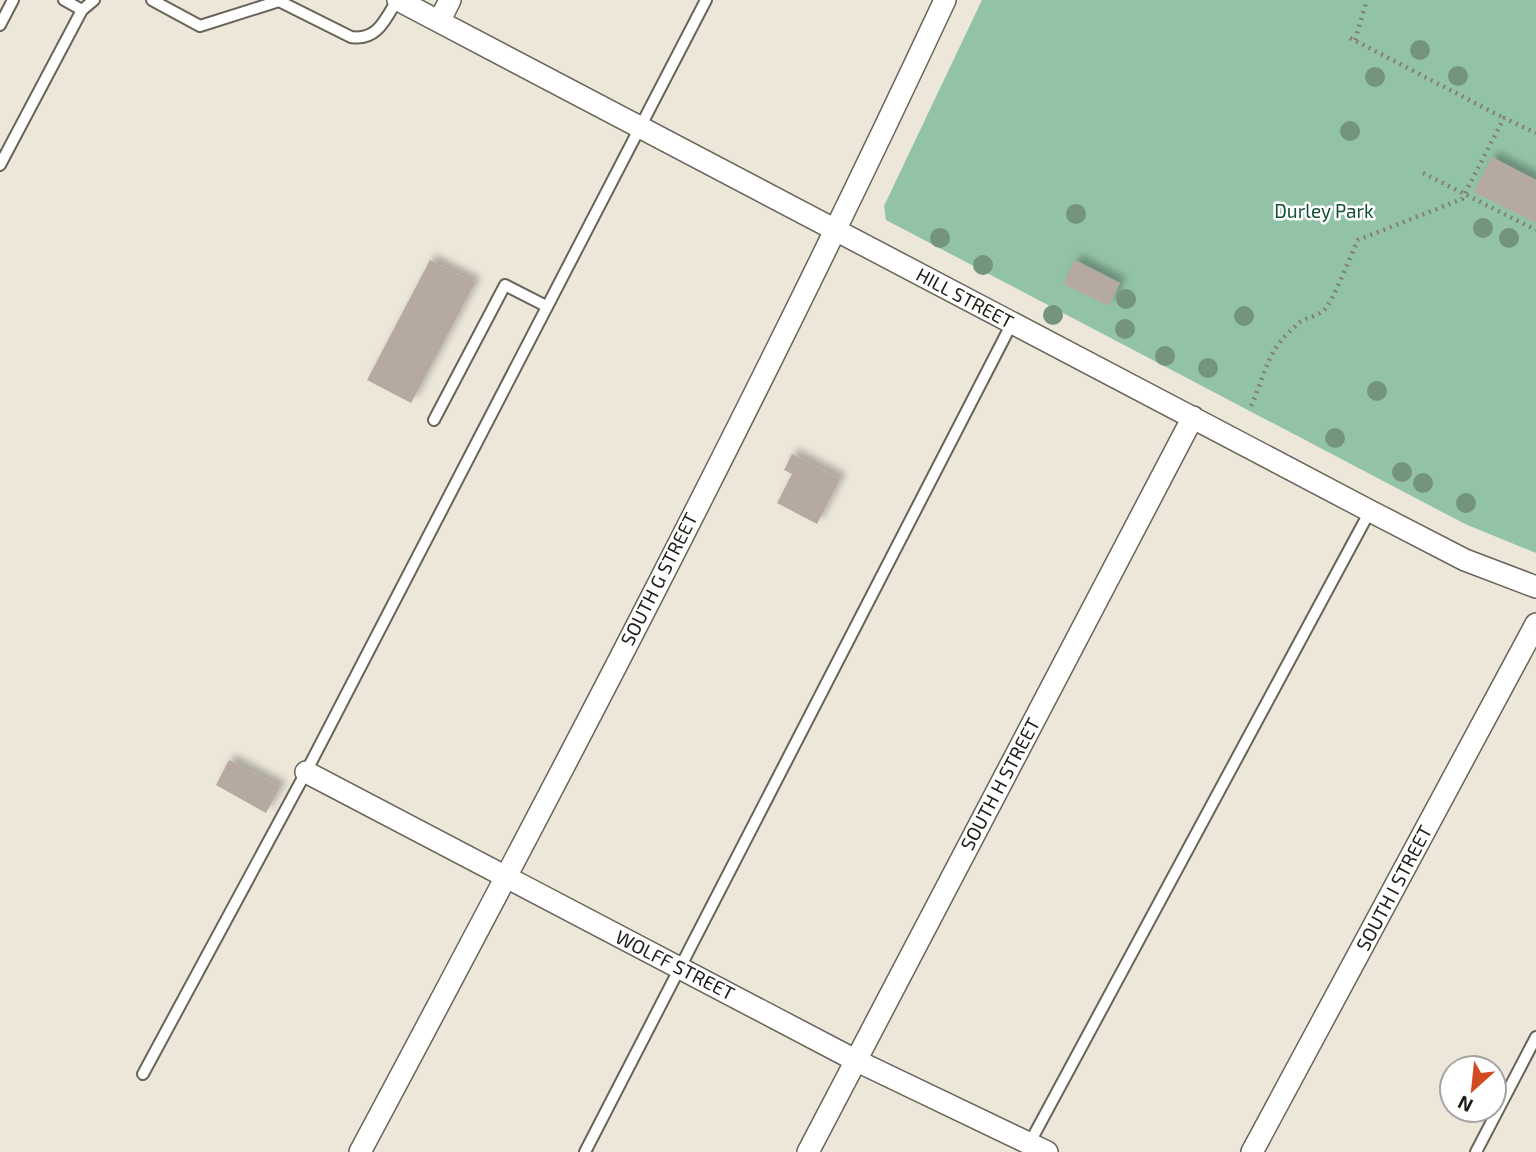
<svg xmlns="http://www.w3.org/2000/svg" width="1536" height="1152" viewBox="0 0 1536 1152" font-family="'Exo 2',sans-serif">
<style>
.green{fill:#93c3a7}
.building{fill:#b5a9a0;filter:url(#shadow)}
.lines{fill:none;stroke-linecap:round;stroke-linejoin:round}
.lane-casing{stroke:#696459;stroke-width:14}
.street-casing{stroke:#696459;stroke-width:24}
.path{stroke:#838077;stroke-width:4.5;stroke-dasharray:2 5;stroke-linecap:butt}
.lane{stroke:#fff;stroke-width:10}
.street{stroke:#fff;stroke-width:21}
.tree{fill:#75947e}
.labels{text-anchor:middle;stroke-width:5;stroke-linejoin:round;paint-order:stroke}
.park-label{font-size:19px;fill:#135134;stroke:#fff}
.street-label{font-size:19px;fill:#1e1c17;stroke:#fff}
</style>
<defs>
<filter id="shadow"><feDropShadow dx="6" dy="-6" stdDeviation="3.5" flood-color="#0004"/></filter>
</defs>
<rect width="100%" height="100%" fill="#ece7d9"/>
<path class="green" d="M982,0H1536V553L1465,524L886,220L884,206Z"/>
<path class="building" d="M1492,157L1536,180V223L1474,192Z
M430,260L475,283L411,403L367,380Z
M1075,260L1120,283L1109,306L1063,284Z
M792,454L840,479L817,524L777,503L792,474L784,470Z
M229,760L280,787L266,813L216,785Z"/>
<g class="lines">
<defs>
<path id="lane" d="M64,0L82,10
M152,0L200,26L279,1
M277,0L351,37C377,41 385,20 397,0
M0,25L13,0
M0,165L82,10L94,0
M434,420L505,285L546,306
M143,1074L306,772L706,0
M1028,1146L1370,511
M585,1152L1012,323
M1476,1152L1536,1037"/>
<path id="street" d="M398,0L1370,511L1465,560L1536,587
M440,20L450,0
M306,772L855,1060L1047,1152
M360,1152C563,772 763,390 945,0
M808,1152L1193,417
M1252,1152L1536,624"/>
</defs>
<use href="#lane" class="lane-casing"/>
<use href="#street" class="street-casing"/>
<path class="path" d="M1350,38L1504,118
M1355,40L1367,0
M1423,173L1536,230
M1251,406C1267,370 1266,350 1300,322C1307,317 1318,316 1324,310C1333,302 1351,254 1358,240L1462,199L1504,118L1536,133"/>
<use href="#lane" class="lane"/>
<use href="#street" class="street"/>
</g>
<g class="tree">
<circle cx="1420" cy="50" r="10"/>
<circle cx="1458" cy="76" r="10"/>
<circle cx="1375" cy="77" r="10"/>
<circle cx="1350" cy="131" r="10"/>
<circle cx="1076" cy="214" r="10"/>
<circle cx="1483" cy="228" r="10"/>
<circle cx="940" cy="238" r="10"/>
<circle cx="1509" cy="238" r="10"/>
<circle cx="983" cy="265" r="10"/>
<circle cx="1126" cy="299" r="10"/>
<circle cx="1053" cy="315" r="10"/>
<circle cx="1244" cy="316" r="10"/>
<circle cx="1125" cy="329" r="10"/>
<circle cx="1165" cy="356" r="10"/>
<circle cx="1208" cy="368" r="10"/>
<circle cx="1377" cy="391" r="10"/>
<circle cx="1335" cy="438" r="10"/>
<circle cx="1402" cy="472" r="10"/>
<circle cx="1423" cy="483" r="10"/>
<circle cx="1466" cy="503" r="10"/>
</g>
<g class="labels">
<g class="park-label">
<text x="1324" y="218">Durley Park</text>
</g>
<g class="street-label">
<text transform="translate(965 298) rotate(28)" y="7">HILL STREET</text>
<text transform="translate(659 579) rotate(-63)" y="7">SOUTH G STREET</text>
<text transform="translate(1000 784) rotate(-62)" y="7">SOUTH H STREET</text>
<text transform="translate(1394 888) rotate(-62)" y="7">SOUTH I STREET</text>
<text transform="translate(675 965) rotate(27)" y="7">WOLFF STREET</text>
</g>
</g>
<g transform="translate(1473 1089) rotate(207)"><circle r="33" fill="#ffffff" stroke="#a5a4a2" stroke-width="2"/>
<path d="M0-5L12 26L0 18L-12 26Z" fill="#d24a1f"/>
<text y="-10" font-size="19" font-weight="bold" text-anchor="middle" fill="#1e1c17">N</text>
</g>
</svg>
